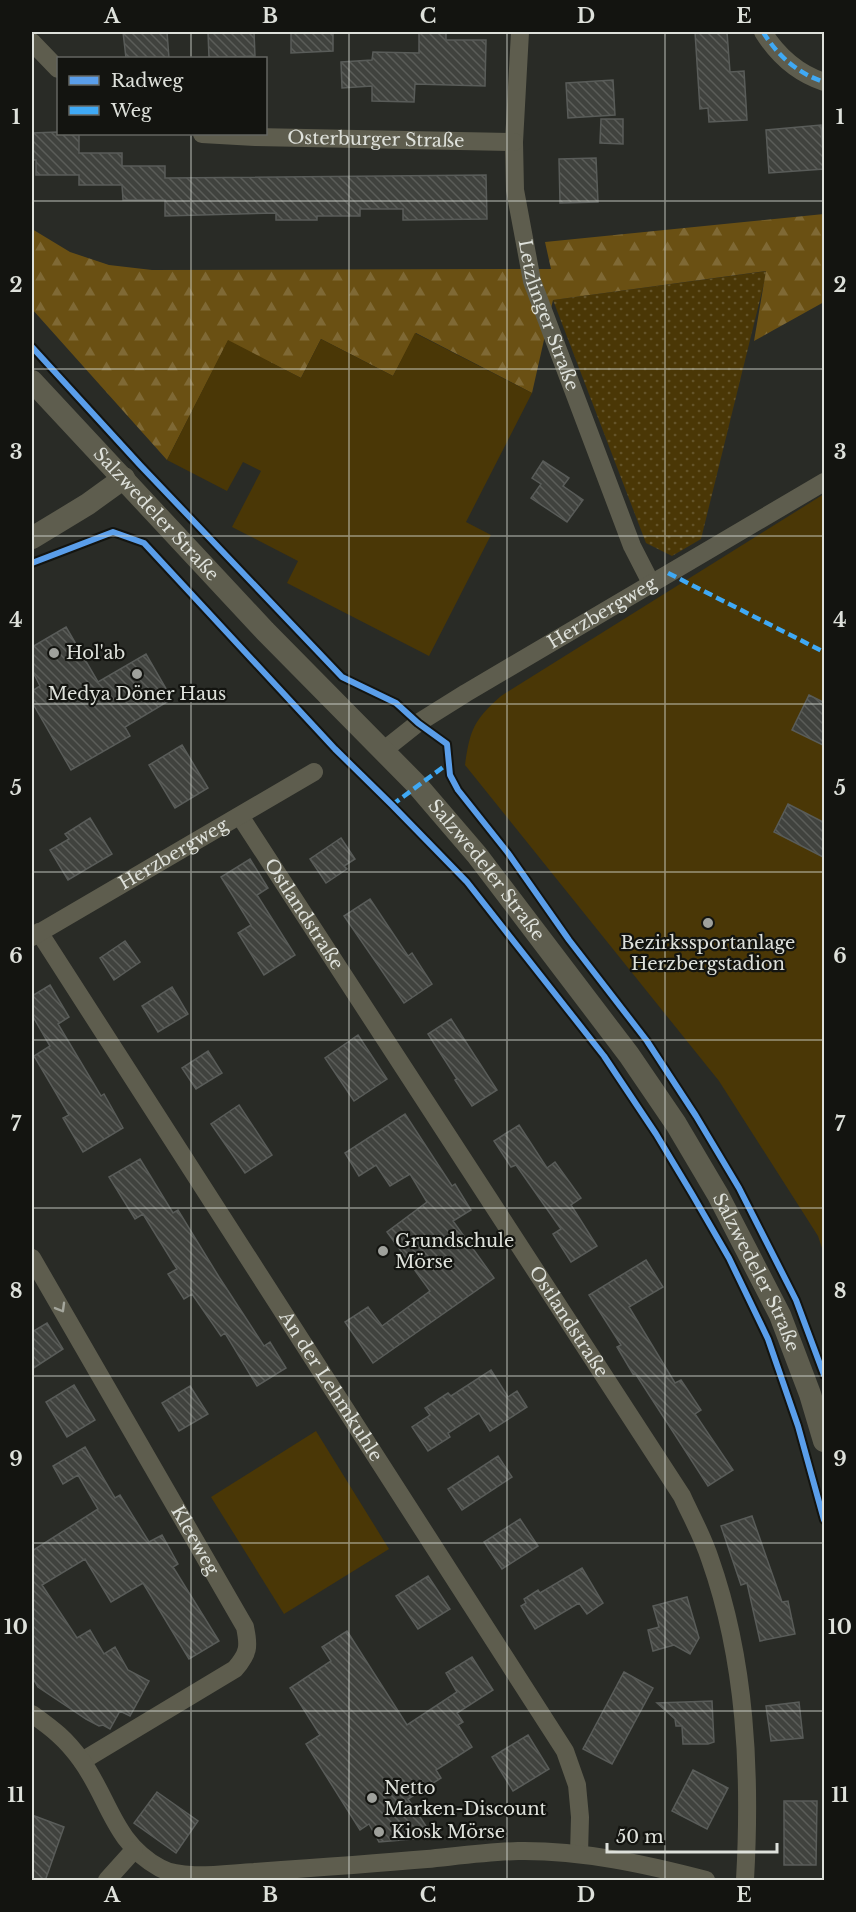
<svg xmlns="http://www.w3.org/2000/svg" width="856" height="1912" viewBox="0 0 856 1912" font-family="'Libre Baskerville',serif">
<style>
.grass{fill:url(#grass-dots)}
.forest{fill:url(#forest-firs)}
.pitch{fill:#4a3706}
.building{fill:url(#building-back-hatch);stroke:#595c59;stroke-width:1.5}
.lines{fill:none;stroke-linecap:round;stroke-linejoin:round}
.minor{stroke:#5e5d4e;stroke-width:18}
.tertiary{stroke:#5e5d4e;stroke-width:22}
.quiet{stroke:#3fa9f5;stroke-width:4.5;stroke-dasharray:9 4.5;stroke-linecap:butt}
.cycleway-casing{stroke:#131410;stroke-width:10}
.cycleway{stroke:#5a9eea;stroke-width:6}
.oneway{stroke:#a4a69c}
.grid{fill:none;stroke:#dee1db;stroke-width:1.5;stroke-opacity:0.55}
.poi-dot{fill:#9fa19c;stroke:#131410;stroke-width:2}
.labels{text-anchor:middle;stroke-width:4.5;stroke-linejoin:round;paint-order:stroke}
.street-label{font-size:18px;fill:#dee1db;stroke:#131410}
.poi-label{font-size:18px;fill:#dee1db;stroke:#131410;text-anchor:start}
.neatline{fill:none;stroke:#dee1db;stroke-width:2}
.grid-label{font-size:20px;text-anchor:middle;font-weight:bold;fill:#dee1db}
</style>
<defs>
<pattern id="grass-dots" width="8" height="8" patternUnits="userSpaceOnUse" patternTransform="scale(1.5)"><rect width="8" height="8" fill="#4a3706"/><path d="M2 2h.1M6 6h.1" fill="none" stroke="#64542a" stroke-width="1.8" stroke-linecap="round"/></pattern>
<pattern id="forest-firs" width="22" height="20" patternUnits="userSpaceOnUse" patternTransform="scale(1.5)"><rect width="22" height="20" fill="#6a5013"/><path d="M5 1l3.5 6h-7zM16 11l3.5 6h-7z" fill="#7f6935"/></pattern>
<pattern id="building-back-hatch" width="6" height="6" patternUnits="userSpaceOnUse" patternTransform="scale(1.5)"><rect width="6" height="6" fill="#40423e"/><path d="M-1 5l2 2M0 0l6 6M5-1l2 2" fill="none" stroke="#5b5d59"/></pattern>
</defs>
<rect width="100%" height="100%" fill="#292b26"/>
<path class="grass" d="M767,271L701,539L672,556L646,543L553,300Z"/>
<path class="forest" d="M824,214V302L754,341L766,271L553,300L532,393L416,333L393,376L321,339L301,378L228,341L167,460L32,309V229L70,252L109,265L152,270L551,269L545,242Z"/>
<path class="pitch" d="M415,333L532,393L466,522L491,535L429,656L287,583L298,561L232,527L261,471L243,462L227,491L167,460L228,340L301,378L321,339L393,376Z
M824,494V1254L818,1236L719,1081L465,765C470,729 474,720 501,696Z
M316,1431L389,1549L284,1614L211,1497Z"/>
<path class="building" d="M123,32H167L169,58H126Z
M208,32H254L255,56L209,58Z
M291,32H333V51L291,53Z
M419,32H446V40H486L485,86L415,84L414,102L372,101V86L342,88L341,62L372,60L373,52L419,53Z
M695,32H727L730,72L744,71L747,120L709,122L708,108L700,109Z
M613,80L615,115L568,118L566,83Z
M601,119H623V144L600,143Z
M821,125L824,169L769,173L766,130Z
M58,132L79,134V153H122V166H165V178L486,175L487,219L403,220V209H360V216H317V220H276V213L165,216V200H123L122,185H79V175H36V160H32V133Z
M596,158L598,202L560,203L559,159Z
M543,461L569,478L563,486L583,500L567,522L531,498L541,484L532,478Z
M66,627L98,682L146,654L172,699L125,727L130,736L71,770L32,702V691L40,686L32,670V647Z
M809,695L825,703V746L792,730Z
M182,745L208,788L175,808L149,765Z
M788,804L825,823V858L774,832Z
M90,818L112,854L68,880L50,850L69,839L65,834Z
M341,838L355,859L344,866L347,869L326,883L310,859Z
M250,859L268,888L257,895L295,955L264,975L238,933L251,925L221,877Z
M370,899L408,956L412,953L432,984L404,1003L344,916Z
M125,941L140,962L114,980L100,958Z
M50,985L69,1017L58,1024L101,1096L104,1094L123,1128L83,1152L63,1118L69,1115L34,1056L50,1046L32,1015V996Z
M172,987L188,1014L158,1032L142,1006Z
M451,1019L497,1090L472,1106L455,1080L457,1079L428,1034Z
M358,1035L387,1079L354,1101L325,1058Z
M208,1051L222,1073L196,1089L182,1068Z
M239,1105L272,1155L245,1173L211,1124Z
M405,1114L452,1186L455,1184L471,1210L453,1221L494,1278L373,1363L345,1322L368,1307L382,1326L430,1291L387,1232L427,1202L410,1174L390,1186L376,1165L359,1176L345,1153Z
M519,1125L547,1168L555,1162L581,1198L571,1205L597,1246L571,1262L553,1234L561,1229L516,1165L511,1167L494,1141Z
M140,1159L173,1213L178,1210L219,1277L264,1346L270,1342L286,1368L257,1386L225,1333L221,1336L192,1294L184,1299L168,1274L177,1269L143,1214L135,1219L109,1177Z
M646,1260L663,1287L629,1307L675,1383L681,1380L701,1410L695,1414L733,1470L708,1486L635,1373L633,1374L617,1347L621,1345L589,1295Z
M47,1323L63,1349L32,1369V1332Z
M491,1370L508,1397L517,1391L527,1407L490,1431L479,1413L448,1433L450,1437L428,1451L412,1427L430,1415L425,1408L448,1393L451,1396Z
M74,1385L95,1420L67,1437L46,1402Z
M190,1386L208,1414L179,1431L162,1403Z
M85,1447L115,1498L120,1495L149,1542L162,1535L178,1564L173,1567L219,1641L189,1659L143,1583L111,1602L85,1559L42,1585L77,1638L90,1630L104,1654L115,1647L128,1670L149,1681L130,1716L120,1711L110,1729L103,1725L99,1726L86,1719L38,1687L32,1677V1551L98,1509L78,1475L63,1484L53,1466Z
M498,1456L512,1477L462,1510L448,1489Z
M752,1516L782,1602L788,1601L795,1634L760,1641L747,1583L741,1585L721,1526Z
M520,1519L538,1546L502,1569L484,1542Z
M582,1568L603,1603L587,1614L579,1603L535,1629L521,1606L526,1603L524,1599L538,1590L540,1593Z
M428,1576L450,1609L418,1629L396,1596Z
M687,1597L699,1638L690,1654L674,1645L653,1651L648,1630L659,1627L653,1606Z
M347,1631L407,1725L457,1692L446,1673L472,1657L493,1690L457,1713L463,1722L458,1725L472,1747L436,1770L441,1778L408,1799L428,1829L414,1839L379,1842L369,1824L360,1830L306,1744L320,1735L290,1688L331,1661L322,1647Z
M624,1672L653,1688L612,1764L583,1749Z
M712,1701L714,1742L708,1744H683L682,1726H676L675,1719L657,1703Z
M799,1702L803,1738L771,1741L766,1706Z
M528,1735L549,1769L513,1791L492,1757Z
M693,1770L728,1788L707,1829L672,1811Z
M157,1792L198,1821L176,1853L134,1823Z
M784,1801H817L816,1865H784Z
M32,1815L64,1827L45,1881H32Z"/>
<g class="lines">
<g class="minor">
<path id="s1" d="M520,32L514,142L515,190L532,281L632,546L651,583"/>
<path d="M763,32C778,56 797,73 824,82"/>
<path d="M32,42L58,69"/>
<path id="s2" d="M202,134L255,137L514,142"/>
<path id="s3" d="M384,750L418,723L466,693L824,482"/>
<path id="s4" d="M240,816L682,1496C691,1516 703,1537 710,1559C746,1661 751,1773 745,1880"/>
<path id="s5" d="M39,932L565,1751L577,1785L580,1817L579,1854"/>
<path id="s6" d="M32,937L314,772"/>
<path id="s7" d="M32,1258L245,1627C249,1646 249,1653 235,1669L82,1761"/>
<path d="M32,1714C53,1729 66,1739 81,1760C110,1800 113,1842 160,1868C183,1881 228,1873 254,1872C312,1868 369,1864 427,1859C457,1856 487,1852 518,1851C580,1850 645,1864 706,1880"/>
<path d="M107,1880L134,1850"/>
</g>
<g class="tertiary">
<path id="s8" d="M32,381L265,631L417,785L477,855L629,1055L676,1124L718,1195L780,1315L810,1394L824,1441"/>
<path d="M32,538L88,504L124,478"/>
</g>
<path class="quiet" d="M763,32C778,56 797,73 824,82
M668,573L824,652
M392,805L450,762"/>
<defs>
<path id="cycleway" d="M32,347L140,465L342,677L396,703L418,723L447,744L450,775L458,790L508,853L569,940L647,1041L696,1116L739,1188L796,1300L824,1375
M32,563L113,532L144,543L335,749L392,805L467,882L604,1056L656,1134L692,1194L729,1258L768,1339L798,1426L824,1520"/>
</defs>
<use href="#cycleway" class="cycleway-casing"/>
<use href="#cycleway" class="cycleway"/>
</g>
<defs><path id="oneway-chevron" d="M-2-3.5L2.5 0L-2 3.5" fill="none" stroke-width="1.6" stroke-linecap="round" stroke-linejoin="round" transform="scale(1.5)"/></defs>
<use class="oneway" href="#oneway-chevron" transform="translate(61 1308) rotate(60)"/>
<path class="grid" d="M191,32V58M349,32V1880M507,32V1880M665,32V1880M191,134V1880M32,201H824M32,369H824M32,536H824M32,704H824M32,872H824M32,1040H824M32,1208H824M32,1376H824M32,1543H824M32,1711H824"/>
<g class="poi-dot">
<circle cx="54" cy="653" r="6"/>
<circle cx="137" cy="674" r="6"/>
<circle cx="708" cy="923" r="6"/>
<circle cx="383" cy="1251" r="6"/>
<circle cx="372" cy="1798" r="6"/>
<circle cx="379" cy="1832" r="6"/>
</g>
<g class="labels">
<g class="street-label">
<text dy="6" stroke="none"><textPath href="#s2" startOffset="174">Osterburger Straße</textPath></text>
<text dy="6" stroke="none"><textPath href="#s1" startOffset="288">Letzlinger Straße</textPath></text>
<text dy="6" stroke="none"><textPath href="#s8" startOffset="182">Salzwedeler Straße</textPath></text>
<text dy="6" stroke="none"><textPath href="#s3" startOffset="258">Herzbergweg</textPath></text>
<text dy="6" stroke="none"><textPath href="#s6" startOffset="164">Herzbergweg</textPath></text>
<text dy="6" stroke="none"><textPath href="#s8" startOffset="668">Salzwedeler Straße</textPath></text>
<text dy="6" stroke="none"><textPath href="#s4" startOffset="117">Ostlandstraße</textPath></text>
<text dy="6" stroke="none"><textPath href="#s8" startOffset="1154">Salzwedeler Straße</textPath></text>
<text dy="6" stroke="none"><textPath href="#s4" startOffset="603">Ostlandstraße</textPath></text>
<text dy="6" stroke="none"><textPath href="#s5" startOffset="540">An der Lehmkuhle</textPath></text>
<text dy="6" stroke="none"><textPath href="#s7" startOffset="326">Kleeweg</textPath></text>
</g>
<g class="poi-label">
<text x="66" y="659">Hol'ab</text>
<text x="137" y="700" text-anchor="middle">Medya Döner Haus</text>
<text x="708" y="949" text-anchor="middle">Bezirkssportanlage<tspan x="708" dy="21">Herzbergstadion</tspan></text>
<text x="395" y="1247">Grundschule<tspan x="395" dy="21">Mörse</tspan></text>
<text x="384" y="1794">Netto<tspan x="384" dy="21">Marken-Discount</tspan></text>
<text x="391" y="1838">Kiosk Mörse</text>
</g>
</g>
<rect width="856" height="1912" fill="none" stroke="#131410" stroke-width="66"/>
<rect x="57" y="57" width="210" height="78" fill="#131410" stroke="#646661" stroke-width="1.5"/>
<rect x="69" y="76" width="30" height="9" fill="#5a9eea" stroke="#646661" stroke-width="1.5"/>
<text x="111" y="87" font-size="18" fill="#dee1db">Radweg</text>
<rect x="69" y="106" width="30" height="9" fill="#3fa9f5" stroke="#646661" stroke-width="1.5"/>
<text x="111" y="117" font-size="18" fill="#dee1db">Weg</text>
<path d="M607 1843v9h170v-9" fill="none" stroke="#dee1db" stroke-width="3"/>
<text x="616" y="1843" font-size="18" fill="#dee1db" stroke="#131410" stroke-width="4.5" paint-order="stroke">50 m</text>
<rect x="33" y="33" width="790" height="1846" class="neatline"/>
<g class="grid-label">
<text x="112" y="23">A</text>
<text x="270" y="23">B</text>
<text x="428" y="23">C</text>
<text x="586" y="23">D</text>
<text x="744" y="23">E</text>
<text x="16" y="124">1</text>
<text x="840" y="124">1</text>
<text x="16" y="292">2</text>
<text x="840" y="292">2</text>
<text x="16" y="459">3</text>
<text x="840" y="459">3</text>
<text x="16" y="627">4</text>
<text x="840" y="627">4</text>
<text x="16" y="795">5</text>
<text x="840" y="795">5</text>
<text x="16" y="963">6</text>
<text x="840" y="963">6</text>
<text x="16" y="1131">7</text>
<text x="840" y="1131">7</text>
<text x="16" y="1298">8</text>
<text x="840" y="1298">8</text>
<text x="16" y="1466">9</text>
<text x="840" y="1466">9</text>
<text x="16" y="1634">10</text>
<text x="840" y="1634">10</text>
<text x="16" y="1802">11</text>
<text x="840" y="1802">11</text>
<text x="112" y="1902">A</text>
<text x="270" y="1902">B</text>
<text x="428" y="1902">C</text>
<text x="586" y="1902">D</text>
<text x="744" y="1902">E</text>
</g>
</svg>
